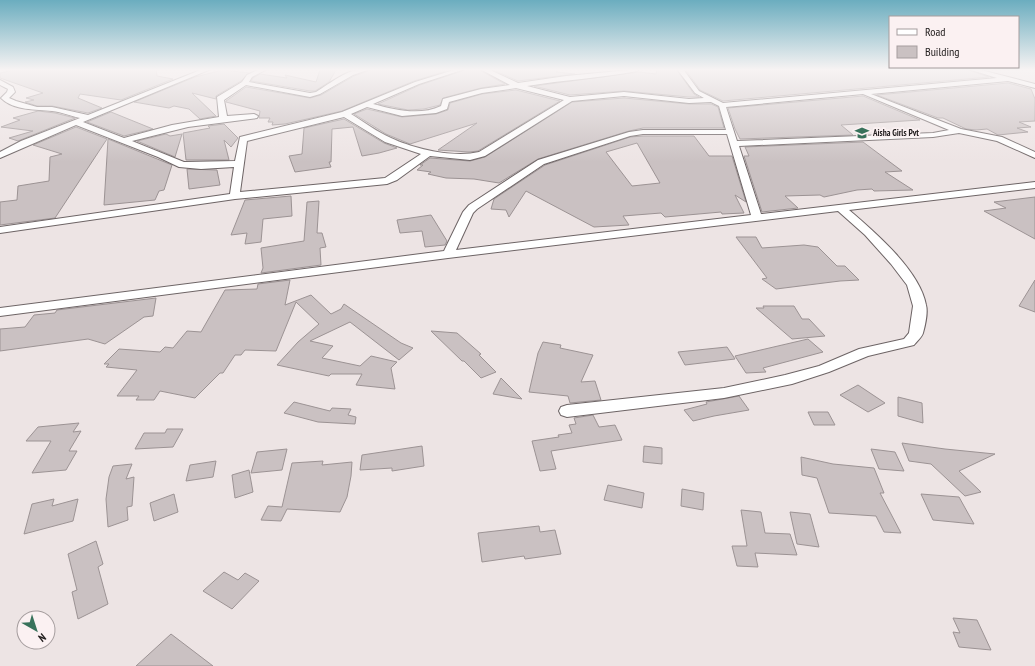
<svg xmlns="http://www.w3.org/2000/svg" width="1035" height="666" viewBox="0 0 1035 666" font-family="'PT Sans Narrow',sans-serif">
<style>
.building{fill:#cac1c2;stroke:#9c9394;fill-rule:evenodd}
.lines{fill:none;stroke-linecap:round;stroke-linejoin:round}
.minor-casing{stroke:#6d6465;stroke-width:2}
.minor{fill:#fff;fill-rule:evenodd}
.labels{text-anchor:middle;stroke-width:3.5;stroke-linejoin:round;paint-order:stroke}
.far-poi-label{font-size:9px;font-weight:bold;fill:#242020;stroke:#fbf1f2;text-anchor:start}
</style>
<rect width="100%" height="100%" fill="#ede4e4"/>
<path class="building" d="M19,69H156L157,76L173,79L121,100L80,94L78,98L102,108L88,113L52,106H37L25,102L34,100L26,98L43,93L0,78V73Z
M374,69H453L414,81L342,111L285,124L272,125L273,122H268L270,118H259L260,111L226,102V101L246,87L310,98L321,95L354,76Z
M466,69H480L481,71L505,84L481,88L443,98L440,105L424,109L408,110L378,104L420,85L465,70Z
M491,69H541L558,71L556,72L575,74L518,81Z
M657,69H676L694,94L699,97H689L624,91L570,95L534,86L639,72L656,74Z
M685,69H813L817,70L854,69L860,70L876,69H967L968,70L989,77L723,101L700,90Z
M223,70L249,73L241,81L216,96V99L192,93L216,116L200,119L189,109L174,106L169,108L134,102L195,77Z
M320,70H336L329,82L315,91H310L251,81L253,78L260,74L287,78L285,75L316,82Z
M1008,83L1031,89L1035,99V121L1019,122L1031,127L1017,128L1028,132L998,135L987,129L976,130L966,129L943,118H938L877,95Z
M516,90L560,101L478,151L469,152L438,150L477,123L410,144L386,134L354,114L367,109L402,117L436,114L448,110L450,103L482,94Z
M863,96L920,120L841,125L853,135L740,139L735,129L728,108Z
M624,98L689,104H711L718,107L724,128H643L629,131L538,159L499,183L474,179L446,178L428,174L431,172L417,170L423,165H420L430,158L470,161L485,157L572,102Z
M38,111L55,113L75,118L18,141L9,138L33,131L1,127L20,120L13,118Z
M111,112L153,129L124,136L87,122Z
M344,119L384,143L397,148L379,153L362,156L353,127L332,129L331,162H329L331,167L295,172L289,156L302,154L304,128Z
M224,124L238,138L231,147L224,140L229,160H186L183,133L210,128L208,126Z
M76,127L107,139L55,218L0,225V202L17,200L18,186L49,181L50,157L62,154L33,145Z
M166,134L170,136L182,134L175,157L137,141Z
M643,136H694L709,156H732L746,202L735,195L744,213L722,214L721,212L665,217L661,213L623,216L629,225L594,227L526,191L509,217L506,210L491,209L494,199L545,165L630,137ZM637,143L660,183L632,186L606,152Z
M108,139L172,165L164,190L159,191L155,200L104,205Z
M863,142L902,171L885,172L913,190L874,191L872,189L857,190L824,197L820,195L785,196L798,208L762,212L744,156H749L745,147Z
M187,169L217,170L220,185L189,189Z
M291,196L292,216L263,219L261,242L245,244L247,233L231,235L245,200Z
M1035,197V239L984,211L1006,208L994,202Z
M319,201L317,233H322L326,247L320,248L321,265L261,273L263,268L261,248L304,241L307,202Z
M431,215L447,241L445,245L425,247L422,231L400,233L397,220Z
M736,237H756L762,248L804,245L818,247L837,266H845L859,280L840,281L776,289L762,279L767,278Z
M290,280L285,305L311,295L331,314L341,309L344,304L401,343L413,348L399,360L350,322L310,341L333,346L322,358L360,366L371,356L397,362L391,368L395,389L356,385L362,374H331L329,376L277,365L298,342L319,324L296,302L276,351L245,350L241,355H235L223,373H220L195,398L160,391L154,400H136L139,396H117L137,370L106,367L109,364H104L119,349L160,352L165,347L173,348L187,331L201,332L225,290L257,289L258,284Z
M1035,280V312L1019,306Z
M156,298L153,316L144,317L105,344L88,339L0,351V329L25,327L34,315L55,313L57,310Z
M763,306H794L802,319H809L825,336L792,339L756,308H764Z
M431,331L457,333L481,354L479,355L496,372L481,378L464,361H462Z
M808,339L823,352L763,368L766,372L746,373L735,356Z
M543,342L561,345L560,348L593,355L581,382L595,381L601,400L570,403L568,396L529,392L538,353Z
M727,347L735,359L685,365L678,352Z
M501,378L522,399L493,394Z
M858,385L885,403L868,412L840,395Z
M739,396L749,410L714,416L693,421L684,410L707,404L706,402Z
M898,397L922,403L923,423L898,416Z
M294,402L330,411L332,408L351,409L348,415L356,417L355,424L318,422L284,413Z
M808,412H828L835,425H814Z
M593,415L599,427L615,425L622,440L551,451L556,469L540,471L532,441L559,437L558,435L572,433L569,425L576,424L574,418Z
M79,423L73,432L81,431L69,451H77L66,470L32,473L51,441H26L38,427Z
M167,429H183L173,447L135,449L144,433H165Z
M902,443L945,449L995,454L959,471L981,492L965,496L931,464L909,461Z
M422,446L424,466L392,471V468L360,470L362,455Z
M644,446L662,448V464L643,462Z
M287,449L282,470L251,473L257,452Z
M871,449L895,452L904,471L879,469Z
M801,457L833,464L874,468L884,493H880L901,533L884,532L876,516L829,513L817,478L802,475Z
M216,461L213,477L186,481L190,465Z
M323,461L322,465L352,462L351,476L347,497L340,512L287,509L281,521L261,520L268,506L282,507L292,463Z
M132,464L126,479L134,477L132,506L127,507L128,520L108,527L106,499L109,477L113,466Z
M249,470L253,492L235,498L232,475Z
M608,485L644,493L642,508L604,500Z
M682,489L704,493L703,510L681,506Z
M174,494L178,512L154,521L150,503Z
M921,494L959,497L974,524L933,520Z
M54,499L52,506L78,499L73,521L24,534L32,504Z
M741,510L761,512L765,533L790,534L797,555L755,553L758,567L737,566L732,546H747Z
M790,512L810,514L819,547L797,544Z
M539,526L540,532L555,530L561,554L525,559L524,556L482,562L478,533Z
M96,541L103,564L98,567L108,604L78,619L72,592L77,590L68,554Z
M224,572L238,580L245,573L259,581L232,609L203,591Z
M953,618L977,620L991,650L959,647L953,632L960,633Z
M171,634L213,666H136Z"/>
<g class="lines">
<defs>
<path id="minor" d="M203,69H211L83,122L124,138L172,125L219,117L217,97L242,82L247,75L260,69H267L252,77L249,82L310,93L316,92C332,82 351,66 370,69L353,75L320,94L310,97L246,85L224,100L227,116L254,114L258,116L257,118L188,127L132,141L184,162L235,161L240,137L342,112L415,82L457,69H465L419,84L373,104C395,110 420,116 441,106L443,99L481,89L510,85L482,70L481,69H488L518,83L566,76L640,69L637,71C600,78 563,80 527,86L570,97L624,92L689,99L704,98L695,93L677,69H683L699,91L723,103L997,78L968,69H977L1035,84V88L1008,81L871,94L961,129L1002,137L1035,152V158L997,141L959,133L933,137L739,146L761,214L1035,182V188L849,210C875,232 920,271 926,305C928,312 925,326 923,333C922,337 917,341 914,345L868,356L829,372L792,384L724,398L567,417L561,415L559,411L561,407L567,405L724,388L785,375L819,366L859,349L904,339L909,333L913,306L907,285L891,264L865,235L838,211L448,258L0,316V308L444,251L463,212L469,205L538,160L629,132L643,130H726L719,106L711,102L689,103L624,96L572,101L485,156L470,160L430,156L397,180L387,184L235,199L0,233V227L230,194L234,167L201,169L179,167L158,157L76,125L0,158V152L21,141L80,118C71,116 62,112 52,111C36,109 14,111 1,98L7,92L8,89L0,85V80L13,87L15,92L9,98L16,101L37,107H52L88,115ZM516,88L564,100L479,152C454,158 414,149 391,138C377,132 364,122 351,114L367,107L402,116L436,113L447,109L449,102L482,93ZM863,94L949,130L933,133L737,141L726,107ZM344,117L385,142L421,154L385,178L240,192L247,141ZM643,134H727L751,215L456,250L473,213L477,209L544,164L630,136Z"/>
</defs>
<use href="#minor" class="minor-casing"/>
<use href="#minor" class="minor"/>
</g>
<linearGradient id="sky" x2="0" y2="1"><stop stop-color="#6badbf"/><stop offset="0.43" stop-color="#f7f3f3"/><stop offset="1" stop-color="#f7f3f3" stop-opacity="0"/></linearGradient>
<rect width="1035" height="162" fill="url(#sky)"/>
<defs>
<symbol id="school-bare" viewBox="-9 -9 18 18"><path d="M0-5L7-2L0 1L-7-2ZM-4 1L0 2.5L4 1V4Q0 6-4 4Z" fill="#38725b" stroke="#fbf1f2" stroke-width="2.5" paint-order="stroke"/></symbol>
</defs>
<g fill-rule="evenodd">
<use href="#school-bare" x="852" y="123" width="20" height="20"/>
</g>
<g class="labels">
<g class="far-poi-label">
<text x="873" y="136">Aisha Girls Pvt</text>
</g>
</g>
<rect x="889" y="16" width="130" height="52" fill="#fbf1f2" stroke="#a59d9e"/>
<rect x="897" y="29" width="20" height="6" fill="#ffffff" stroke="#a59d9e"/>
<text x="925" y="36" font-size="12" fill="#242020">Road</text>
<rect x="897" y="46" width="20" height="12" fill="#cac1c2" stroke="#a59d9e"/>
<text x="925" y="56" font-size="12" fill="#242020">Building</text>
<g transform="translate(36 630) rotate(141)"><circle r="19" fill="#fbf1f2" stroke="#a59d9e"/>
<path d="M0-3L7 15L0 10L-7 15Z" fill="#38725b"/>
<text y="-6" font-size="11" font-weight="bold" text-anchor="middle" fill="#242020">N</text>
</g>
</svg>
